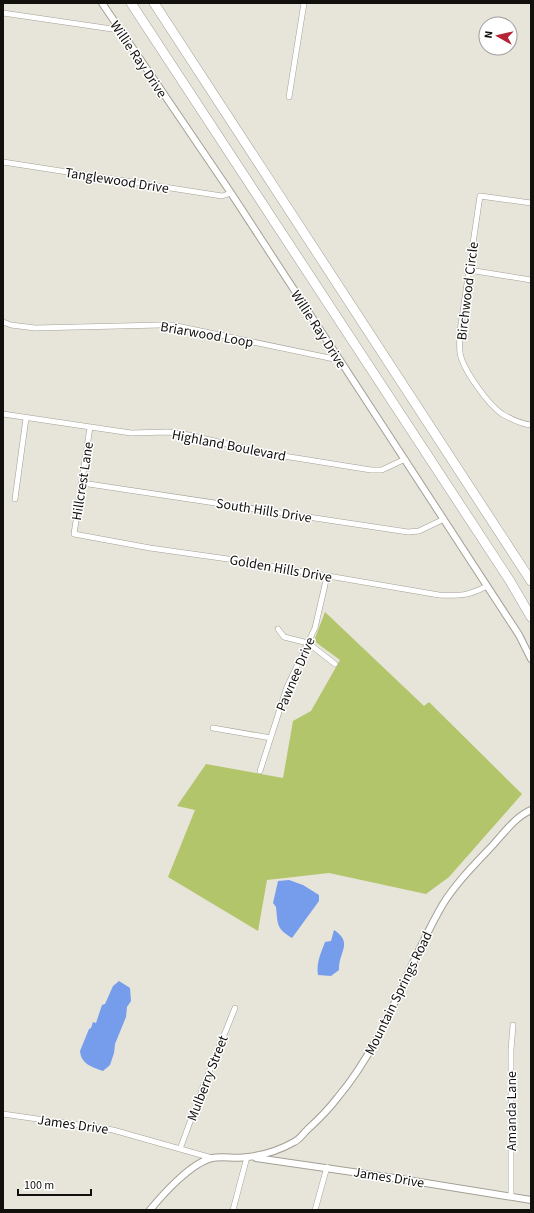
<svg xmlns="http://www.w3.org/2000/svg" width="534" height="1213" viewBox="0 0 534 1213" font-family="'Source Sans 3',sans-serif">
<style>
.green{fill:#b3c56a}
.water{fill:#769dec}
.lines{fill:none;stroke-linecap:round;stroke-linejoin:round}
.minor-casing{stroke:#a3a096;stroke-width:6}
.tertiary-casing{stroke:#a3a096;stroke-width:8}
.motorway-casing{stroke:#a3a096;stroke-width:10}
.minor{stroke:#fff;stroke-width:5}
.tertiary{stroke:#fff;stroke-width:6}
.motorway{stroke:#fff;stroke-width:9}
.labels{text-anchor:middle;stroke-width:3;stroke-linejoin:round;paint-order:stroke}
.street-label{font-size:14px;fill:#12100d;stroke:#fff}
</style>
<rect width="100%" height="100%" fill="#e7e4d9"/>
<path class="green" d="M325,612L424,706L429,702L522,794L449,877L426,894L329,873L267,880L258,931L168,877L195,810L177,806L206,764L283,778L293,721L311,711L340,660L314,641Z"/>
<path class="water" d="M289,880L303,885L319,895V901L292,938C276,928 278,925 276,907L273,903L278,881Z
M334,930C354,943 338,952 339,970L331,976L318,975C316,963 321,953 325,942L331,941Z
M119,981L130,988L131,1001L127,1007L126,1017L115,1044L114,1053L110,1065L103,1071C92,1067 81,1064 80,1051L89,1029L91,1028L93,1022L96,1023L102,1005L105,1004L113,986Z"/>
<g class="lines">
<defs>
<path id="minor" d="M3,13L119,30
M289,97L304,3
M3,162L222,196L231,193
M531,203L480,196L460,331C460,338 459,346 460,353C463,370 488,404 502,414C511,419 521,424 531,425
M469,270L531,280
M3,322L11,325L35,328L161,325H172L339,360
M3,414L131,433L168,432L189,435L265,453L371,470H382L405,459
M90,427L74,534L150,548L235,560L439,595C460,596 468,596 487,586
M82,483L408,532L419,531L444,519
M15,499L26,418
M278,629L284,637L308,643L335,664
M213,728L271,738
M260,771L287,687L315,628L327,576
M3,1114L113,1130L212,1158
M180,1149L203,1087L235,1008
M511,1197V1050L513,1025
M233,1210L247,1157
M315,1210L327,1167"/>
<path id="tertiary" d="M102,3L231,193L519,635L531,659
M256,1158L401,1179L531,1200
M150,1210C163,1194 191,1163 212,1158C223,1156 236,1159 248,1157C264,1155 280,1150 294,1142C299,1140 303,1134 307,1130C318,1120 329,1109 338,1097C386,1040 406,967 443,904C456,883 475,864 492,846C504,833 515,817 531,810"/>
<path id="motorway" d="M131,3L510,581L531,617
M154,3L531,581"/>
</defs>
<use href="#minor" class="minor-casing"/>
<use href="#tertiary" class="tertiary-casing"/>
<use href="#motorway" class="motorway-casing"/>
<use href="#minor" class="minor"/>
<use href="#tertiary" class="tertiary"/>
<use href="#motorway" class="motorway"/>
</g>
<g class="labels">
<g class="street-label">
<text transform="translate(139 59) rotate(56)" y="5">Willie Ray Drive</text>
<text transform="translate(117 180) rotate(9)" y="5">Tanglewood Drive</text>
<text transform="translate(467 291) rotate(-83)" y="5">Birchwood Circle</text>
<text transform="translate(319 329) rotate(57)" y="5">Willie Ray Drive</text>
<text transform="translate(207 334) rotate(10)" y="5">Briarwood Loop</text>
<text transform="translate(229 445) rotate(11)" y="5">Highland Boulevard</text>
<text transform="translate(82 481) rotate(-81)" y="5">Hillcrest Lane</text>
<text transform="translate(264 510) rotate(9)" y="5">South Hills Drive</text>
<text transform="translate(281 568) rotate(10)" y="5">Golden Hills Drive</text>
<text transform="translate(295 674) rotate(-67)" y="5">Pawnee Drive</text>
<text transform="translate(398 993) rotate(-64)" y="5">Mountain Springs Road</text>
<text transform="translate(207 1078) rotate(-69)" y="5">Mulberry Street</text>
<text transform="translate(511 1111) rotate(-90)" y="5">Amanda Lane</text>
<text transform="translate(73 1124) rotate(8)" y="5">James Drive</text>
<text transform="translate(389 1177) rotate(9)" y="5">James Drive</text>
</g>
</g>
<rect width="534" height="1213" fill="none" stroke="#12100d" stroke-width="8"/>
<g transform="translate(498 36) rotate(278)"><circle r="19" fill="#ffffff" stroke="#a09f9e"/>
<path d="M0-3L7 15L0 10L-7 15Z" fill="#b62436"/>
<text y="-6" font-size="11" font-weight="bold" text-anchor="middle" fill="#12100d">N</text>
</g>
<path d="M18 1189v6h73v-6" fill="none" stroke="#12100d" stroke-width="2"/>
<text x="24" y="1189" font-size="12" fill="#12100d" stroke="#ffffff" stroke-width="3" paint-order="stroke">100 m</text>
</svg>
